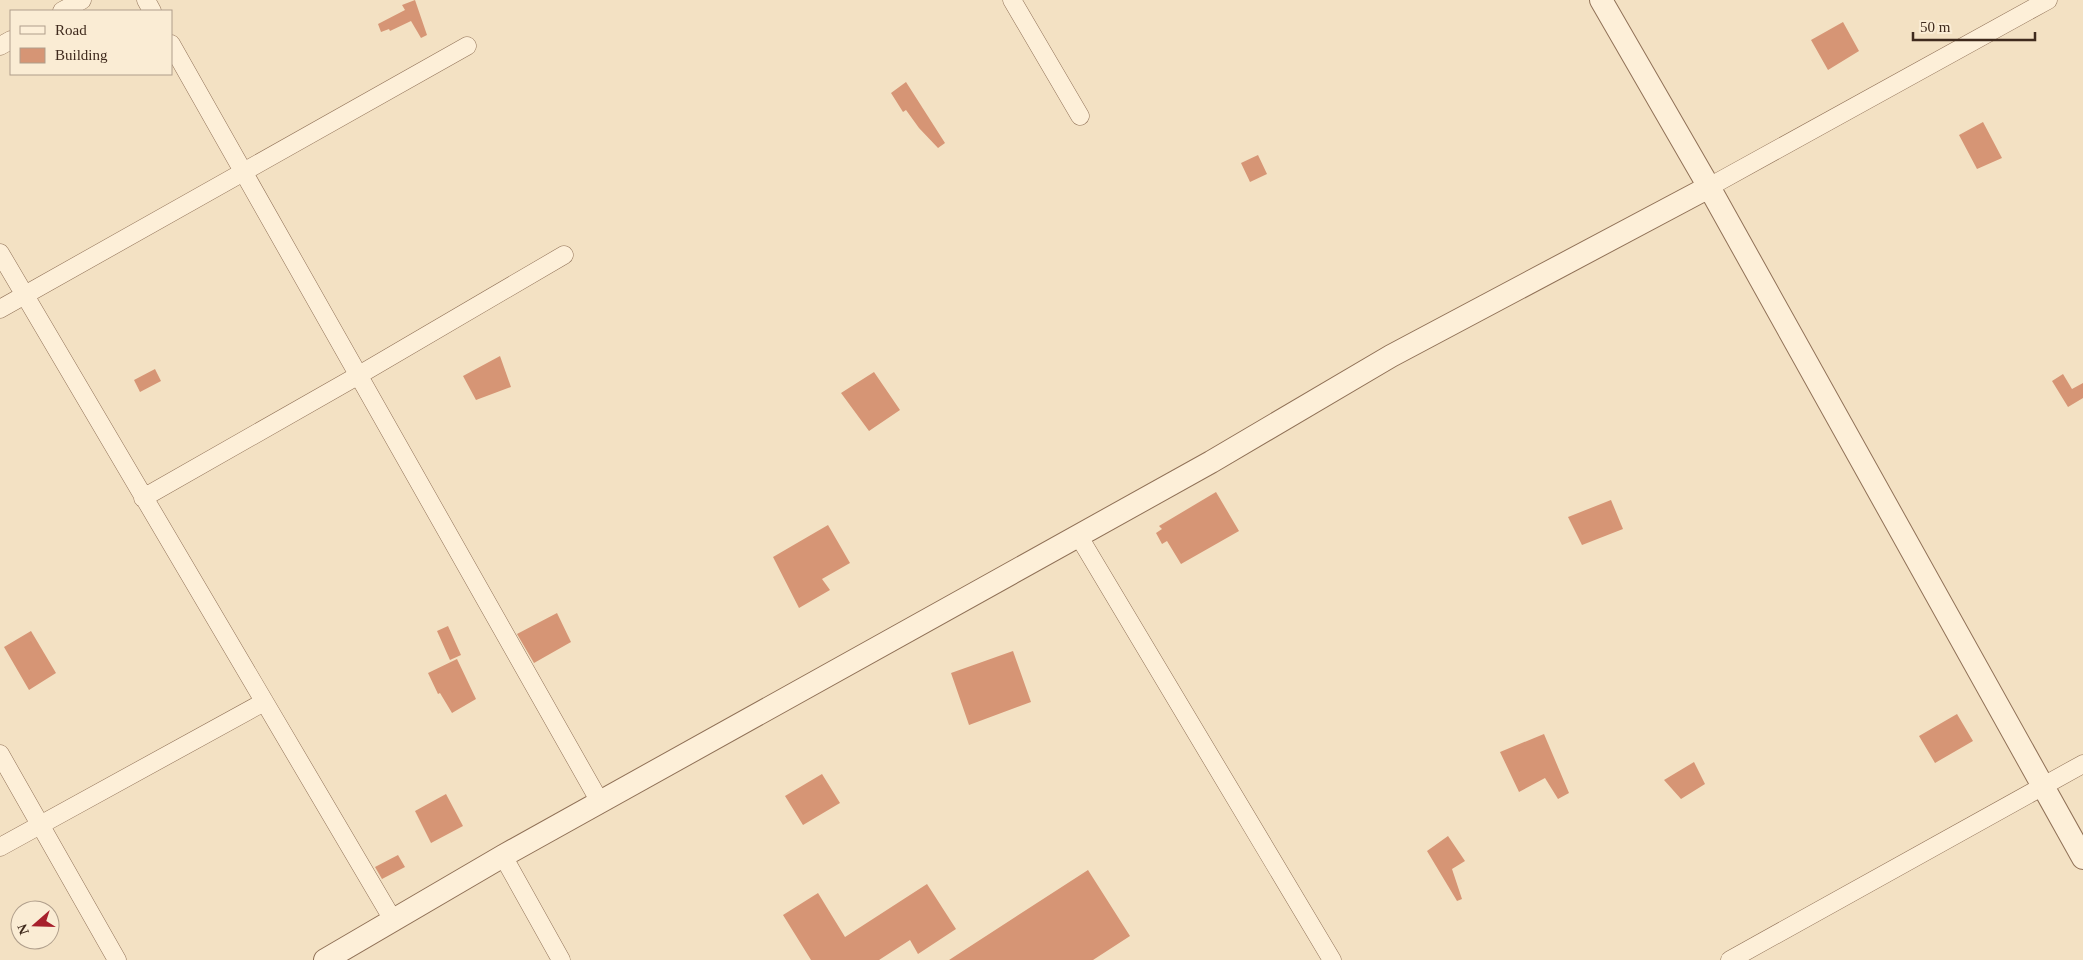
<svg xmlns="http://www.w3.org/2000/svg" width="2083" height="960" viewBox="0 0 2083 960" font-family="'Times New Roman',serif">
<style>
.building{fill:#d69575}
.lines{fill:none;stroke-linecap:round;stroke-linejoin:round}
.minor-casing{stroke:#907157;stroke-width:19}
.tertiary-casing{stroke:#907157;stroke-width:24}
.minor{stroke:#fdefd8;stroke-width:18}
.tertiary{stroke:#fdefd8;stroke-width:22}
</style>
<rect width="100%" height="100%" fill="#f3e1c3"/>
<path class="building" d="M415,0L427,35L421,38L411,21L390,31L389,29L381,32L378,24L405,10L402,5Z
M1843,22L1859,51L1828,70L1811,40Z
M906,82L945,143L938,148L919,128L906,110L903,112L891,93Z
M1983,122L2002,158L1977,169L1959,135Z
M1258,155L1267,174L1250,182L1241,163Z
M500,356L511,387L476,400L463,376Z
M155,369L161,381L140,392L134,380Z
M874,372L900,410L869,431L841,393Z
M2063,374L2072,389L2083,383V398L2068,407L2052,381Z
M1216,492L1239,531L1181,564L1167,541L1162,544L1156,533L1162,529L1159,526Z
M1611,500L1623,529L1582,545L1568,517Z
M828,525L850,563L822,579L830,590L799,608L773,557Z
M557,613L571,642L534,663L517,634Z
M448,626L461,655L450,660L437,631Z
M31,631L56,673L29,690L4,647Z
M1013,651L1031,702L969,725L951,673Z
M457,659L476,699L452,713L440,693L438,694L428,673Z
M1957,714L1973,741L1935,763L1919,736Z
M1544,734L1569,793L1558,799L1545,778L1519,792L1500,752Z
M1694,762L1705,784L1681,799L1664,780Z
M822,774L840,803L803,825L785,796Z
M446,794L463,826L431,843L415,811Z
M1448,836L1465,861L1452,869L1462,899L1457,901L1427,851Z
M398,855L405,867L382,879L375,867Z
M1088,870L1130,936L1093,960H949Z
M927,884L956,929L918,954L910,940L879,960H811L783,915L818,893L845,937Z"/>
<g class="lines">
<defs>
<path id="minor" d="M146,0L152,11
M1012,0L1080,116
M62,11L82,0
M171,44L600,802
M0,46L11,40
M1709,187L2048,0
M0,253L393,920
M0,309L467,46
M143,498L359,375L564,255
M1078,535L1332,960
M0,754L117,960
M0,847L264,702
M503,856L561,960
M1730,960L2083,764"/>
<path id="tertiary" d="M1601,0L1709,187L2083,858
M325,960L503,856L1211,462L1391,356L1709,187"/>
</defs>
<use href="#minor" class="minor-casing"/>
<use href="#tertiary" class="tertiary-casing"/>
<use href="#minor" class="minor"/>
<use href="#tertiary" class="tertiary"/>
</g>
<rect x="10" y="10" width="162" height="65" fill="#faecd4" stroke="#af9e8b"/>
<rect x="20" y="26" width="25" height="8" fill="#fdefd8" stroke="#af9e8b"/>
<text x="55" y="35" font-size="15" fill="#3f2a1d">Road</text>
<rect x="20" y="48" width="25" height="15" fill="#d69575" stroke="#af9e8b"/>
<text x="55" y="60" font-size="15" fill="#3f2a1d">Building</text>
<g transform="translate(35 925) rotate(250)"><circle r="24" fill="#faecd4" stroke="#af9e8b"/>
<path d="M0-4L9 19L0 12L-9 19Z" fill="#a7202c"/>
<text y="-8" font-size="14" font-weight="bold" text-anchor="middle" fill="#3f2a1d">N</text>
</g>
<path d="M1913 32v8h122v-8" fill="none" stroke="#3f2a1d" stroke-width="2.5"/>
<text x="1920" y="32" font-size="15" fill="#3f2a1d" stroke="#faecd4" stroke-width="4" paint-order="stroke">50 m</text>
</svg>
